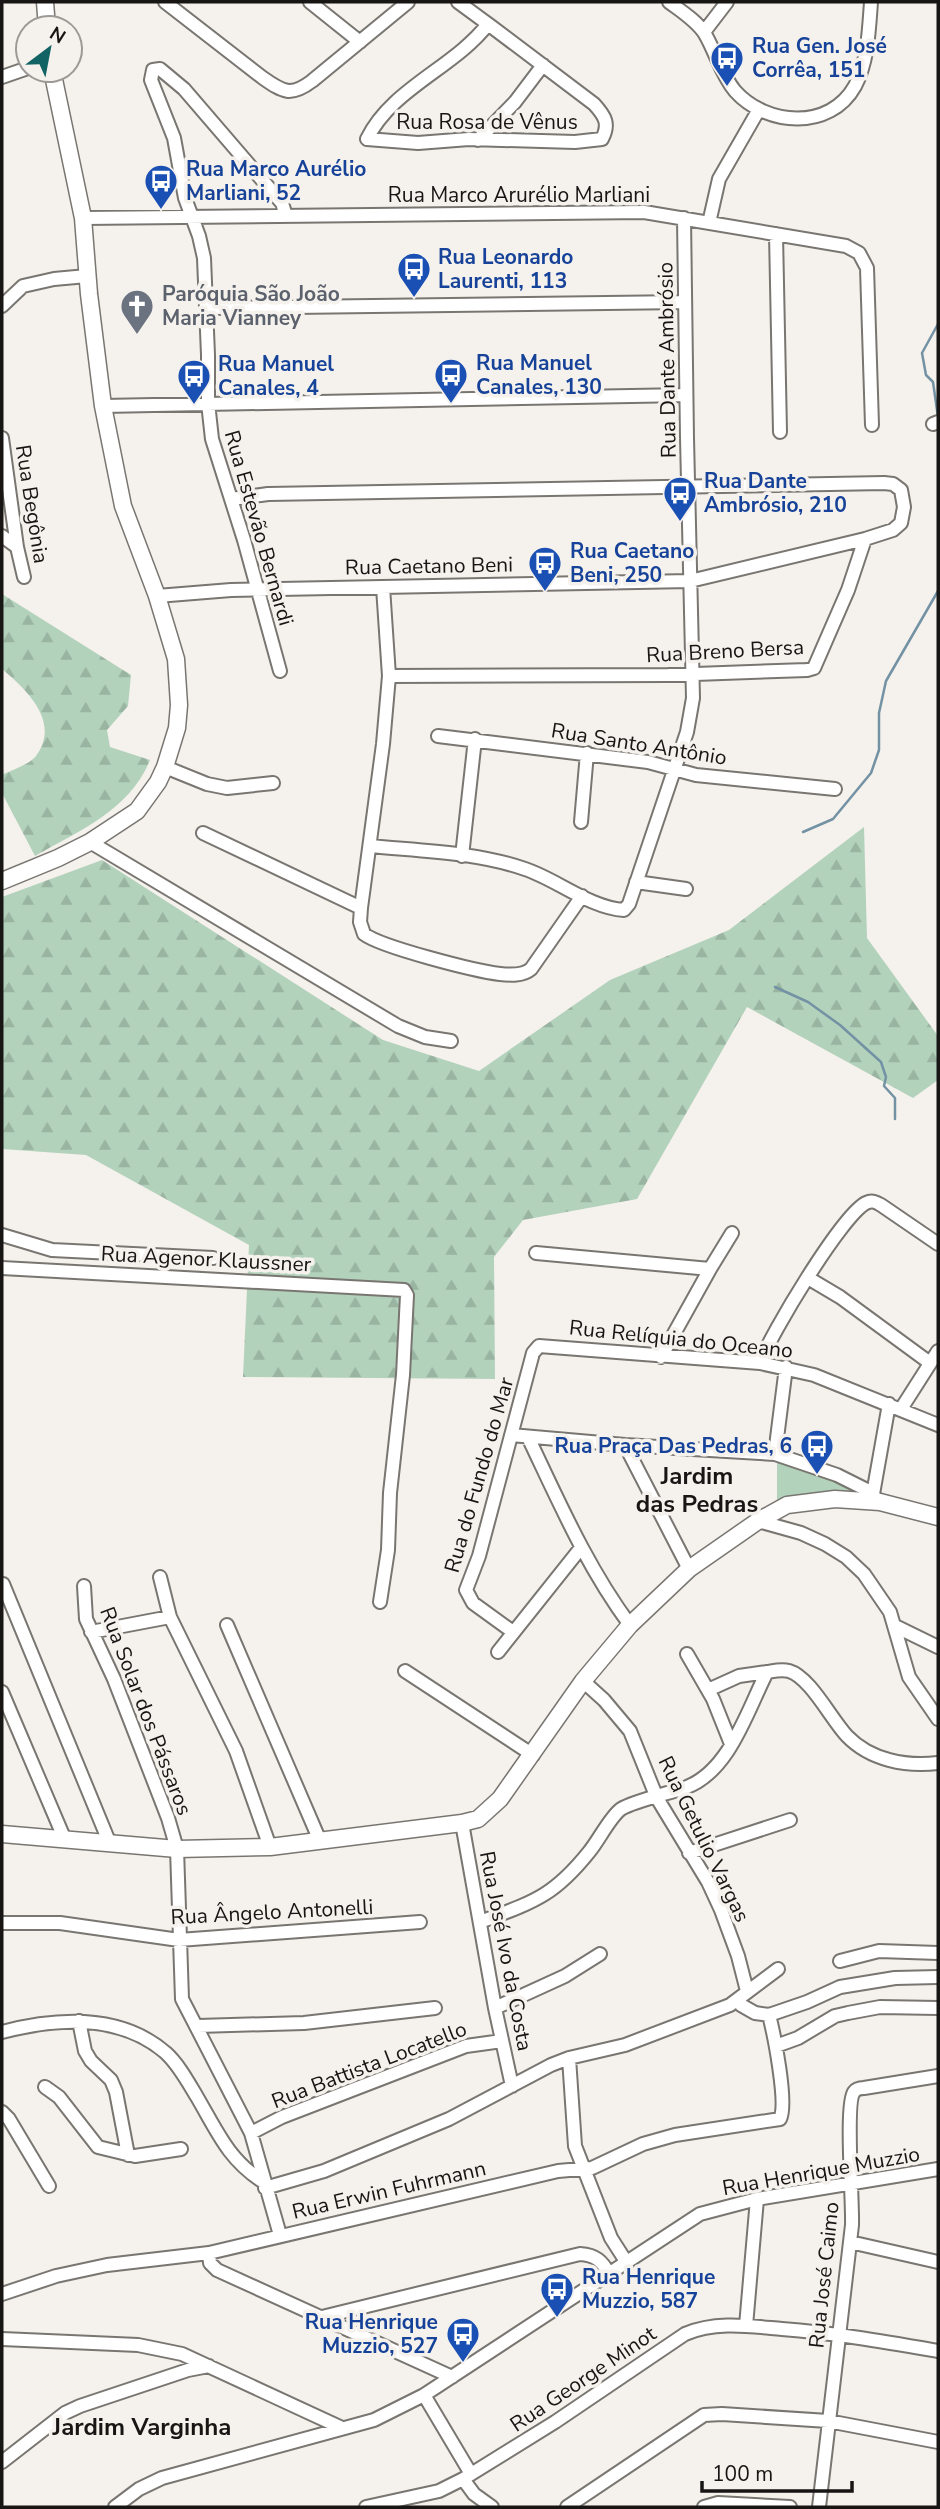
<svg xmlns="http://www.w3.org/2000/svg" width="940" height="2509" viewBox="0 0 940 2509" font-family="'Nunito Sans',sans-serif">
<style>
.forest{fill:url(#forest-firs)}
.green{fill:#b3d2bc}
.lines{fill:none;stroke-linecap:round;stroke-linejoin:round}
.stream{stroke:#7392a4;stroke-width:2.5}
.street-casing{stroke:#797671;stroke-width:16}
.secondary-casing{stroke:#797671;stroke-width:19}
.street{stroke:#fff;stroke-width:12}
.secondary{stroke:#fff;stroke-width:16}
.labels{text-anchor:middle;stroke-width:7;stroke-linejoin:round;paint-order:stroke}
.transit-label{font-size:21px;font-weight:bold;fill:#164399;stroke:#f5f1ec;text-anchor:start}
.street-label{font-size:21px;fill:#171614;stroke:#f5f1ec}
.worship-label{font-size:21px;font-weight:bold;fill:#5b616d;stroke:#f5f1ec;text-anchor:start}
.quarter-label{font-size:24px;font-weight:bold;fill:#171614;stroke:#f5f1ec}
</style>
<defs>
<pattern id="forest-firs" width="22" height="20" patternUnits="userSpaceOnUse" patternTransform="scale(1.75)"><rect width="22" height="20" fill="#b3d2bc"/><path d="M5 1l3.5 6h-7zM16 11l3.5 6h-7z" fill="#99b4a1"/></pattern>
</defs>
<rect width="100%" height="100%" fill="#f5f1ec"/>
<path class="forest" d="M2,594L131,675L128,706L107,730L110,747L150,760C130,810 79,831 35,856L2,793V775C11,770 29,765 36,756C61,722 27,690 2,669Z
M864,827L867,938L938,1036V1080L913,1098L747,1007L637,1199L523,1220L494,1257L495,1379L243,1377L249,1245L86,1155L2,1149V897L102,860L383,1040L479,1071L610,980L729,930Z"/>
<path class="green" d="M777,1457L867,1492L777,1502Z"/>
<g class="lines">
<path class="stream" d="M938,417L933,382L926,375L922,353L938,324
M803,832L833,819L871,773L879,750V713L886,681L938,591
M775,987L808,1002L840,1025L881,1062L886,1077L884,1086L895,1098V1119"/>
<defs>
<path id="street" d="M165,2L263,78C283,92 291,97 312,81L408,2
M310,2L360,42
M458,2L488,24C454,68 392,88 367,139L418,143L469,139L575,142L602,139C610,124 605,116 594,104L488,24
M669,2C681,11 697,21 705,34C716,53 721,74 735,91C766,126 830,131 855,86C868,62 869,29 871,2
M704,32L727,2
M2,77L28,68
M478,140L515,102L543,65
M83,218L644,212L846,246L859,253L867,268L872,425
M709,223L719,179L758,111
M776,234L780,432
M2,306L23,286L54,279L87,276
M207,308L685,302
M103,406L686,395
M933,424L938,422
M2,438L17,547L24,577
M2,536L17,547
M383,587L389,676L668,675L807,670L814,668L848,590L865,539
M157,596L231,590L690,581L865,539L893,530L901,523L904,507L901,490L893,484L884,483L268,494L232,499
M280,671L244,540L212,439L208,403V355L204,258L199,236L185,198L174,138L151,80L153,70L160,69L184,89L282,203L286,216
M389,676L383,744L361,908L360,922L364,934C381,947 475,971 500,974C510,975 523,976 531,969L582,896
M438,736L648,762L696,775L835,789
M165,767L207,784L227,788L273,783
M581,822L587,753
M203,833L361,908
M90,842L398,1026L425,1037L451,1041
M370,846C421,851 476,852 525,869C556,879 590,908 624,910L629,904L687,732L693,698L687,438L684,218
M462,856L475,739
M636,882L686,889
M2,1235L52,1250L213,1258
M536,1253L710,1269L661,1357
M2,1268L404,1290L407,1295L403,1375L390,1493L388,1550L380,1602
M710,1269L732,1233
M808,1278L840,1297L930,1363
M760,1363C770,1335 842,1215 866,1203C872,1200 876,1202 881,1205L938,1244
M901,1409L938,1351
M511,1435L625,1445L775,1454L837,1475L867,1490L880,1502
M528,1437C559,1502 587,1567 630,1625
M625,1445L689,1569
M775,1454L786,1367
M873,1494L889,1404
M758,1521L801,1533L825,1544L846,1557L864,1574L890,1612L909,1677L938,1719
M160,1577L170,1617L236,1751L270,1847
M3,1584L110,1844
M84,1586L86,1619L114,1679L168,1818L177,1849L182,1999L251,2133L280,2235
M227,1625L320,1841
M895,1626L938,1647
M91,1632L170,1617
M513,1632L473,1603L466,1590L479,1556L533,1353L539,1346L760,1363L814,1375L938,1425
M498,1652L580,1549
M687,1654L713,1699L731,1744
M405,1671L533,1755
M583,1681L604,1700L630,1731L657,1798L708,1882L721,1910L738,1956L747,1991
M708,1690L739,1676L767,1672
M2,1692L65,1840
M462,1823L495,2008L512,2086
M689,1853L790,1820
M480,1922C533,1902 553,1897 589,1852C599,1840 610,1817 621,1809C634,1801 670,1793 687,1787C730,1770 747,1711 767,1672C774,1671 781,1669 789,1671C810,1677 831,1719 847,1736C870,1760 906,1767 938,1763
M2,1923H60L179,1940L420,1922
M840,1961L879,1951L938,1953
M738,2001L741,2005L755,2013L769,2015L807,2002L840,1987L895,1978L938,1977
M495,2008L565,1976L600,1954
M79,2021L85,2051L91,2061L111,2080L116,2092L128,2155
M198,2026L304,2023L435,2008
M2,2032C56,2018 120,2013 166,2053C179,2065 188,2082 197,2097C217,2131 228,2159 262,2181
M776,2046L798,2038L835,2016L848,2013L880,2007L938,2008
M569,2058L575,2146L611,2238L627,2263
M45,2087L59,2097L98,2147L135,2156L181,2149
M2,2112L9,2119L49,2186
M251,2133L282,2117L466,2046L502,2041
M265,2188L324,2171L449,2119L551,2065L569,2058L625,2045L730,2005L778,1969
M850,2242L938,2262
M209,2253L210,2263L217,2270L452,2377
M2,2294L56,2276L107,2265L209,2253L558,2171L592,2168L643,2144L675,2135L780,2119C788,2104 774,2034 769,2015
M322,2317L580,2254C596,2255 602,2261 610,2275
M746,2326L757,2199
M2,2339L138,2345L182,2354L342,2428
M424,2395L471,2474
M2,2462L65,2413L80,2406L188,2370L209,2366
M463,2479L474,2494L492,2507
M115,2507L139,2489L162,2478L374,2420L424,2395L700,2214L757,2199L938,2169
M366,2507L439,2491L463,2479L555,2422L685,2334C716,2321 748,2326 782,2329C835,2333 886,2342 938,2351
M567,2507L704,2415L722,2414L828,2421L938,2442
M704,2507L718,2503L790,2507
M819,2507L852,2225C853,2204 845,2103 854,2092C856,2089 860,2088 864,2088L938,2076"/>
<path id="secondary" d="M45,2L47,28
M2,881L58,858L90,842L137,811L158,782L165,767L177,728L179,705L176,659L157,596L123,506L103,406L89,294L83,218L52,70
M2,1834L177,1849L270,1847L462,1823L478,1819L500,1799L583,1681L630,1625L689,1569L758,1521L787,1505L835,1499L880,1502L938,1517"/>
</defs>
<use href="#street" class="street-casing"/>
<use href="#secondary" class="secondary-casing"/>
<use href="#street" class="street"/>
<use href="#secondary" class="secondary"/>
</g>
<defs>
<symbol id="bus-pin" viewBox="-11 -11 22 30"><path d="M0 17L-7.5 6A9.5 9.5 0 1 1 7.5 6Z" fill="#1a4fb4" stroke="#f5f1ec"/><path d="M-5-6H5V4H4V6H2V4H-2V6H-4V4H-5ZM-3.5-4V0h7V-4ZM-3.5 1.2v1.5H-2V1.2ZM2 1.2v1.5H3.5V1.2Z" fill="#fff"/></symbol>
<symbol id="church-pin" viewBox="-11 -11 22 30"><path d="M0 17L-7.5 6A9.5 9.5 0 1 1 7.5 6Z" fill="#6b7280" stroke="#f5f1ec"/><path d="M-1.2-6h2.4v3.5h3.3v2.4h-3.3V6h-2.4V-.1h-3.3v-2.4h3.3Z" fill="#fff"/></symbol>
</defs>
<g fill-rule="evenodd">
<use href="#bus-pin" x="708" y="39" width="38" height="52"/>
<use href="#bus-pin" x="142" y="162" width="38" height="52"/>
<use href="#bus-pin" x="395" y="250" width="38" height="52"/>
<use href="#church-pin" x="118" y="287" width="38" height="52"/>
<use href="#bus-pin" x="432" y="356" width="38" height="52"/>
<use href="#bus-pin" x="175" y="357" width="38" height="52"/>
<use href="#bus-pin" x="661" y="474" width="38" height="52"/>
<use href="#bus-pin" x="526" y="544" width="38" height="52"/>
<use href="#bus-pin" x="798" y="1427" width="38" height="52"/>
<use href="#bus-pin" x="538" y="2270" width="38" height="52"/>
<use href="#bus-pin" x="444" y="2315" width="38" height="52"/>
</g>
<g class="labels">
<g class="transit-label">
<text x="752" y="53">Rua Gen. José<tspan x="752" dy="24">Corrêa, 151</tspan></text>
<text x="186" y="176">Rua Marco Aurélio<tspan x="186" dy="24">Marliani, 52</tspan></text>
<text x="438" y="264">Rua Leonardo<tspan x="438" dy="24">Laurenti, 113</tspan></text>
<text x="476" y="370">Rua Manuel<tspan x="476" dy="24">Canales, 130</tspan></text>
<text x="218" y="371">Rua Manuel<tspan x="218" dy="24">Canales, 4</tspan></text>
<text x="704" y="488">Rua Dante<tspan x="704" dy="24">Ambrósio, 210</tspan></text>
<text x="570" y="558">Rua Caetano<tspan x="570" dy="24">Beni, 250</tspan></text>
<text x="792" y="1453" text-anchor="end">Rua Praça Das Pedras, 6</text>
<text x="582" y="2284">Rua Henrique<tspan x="582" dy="24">Muzzio, 587</tspan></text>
<text x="438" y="2329" text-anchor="end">Rua Henrique<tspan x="438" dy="24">Muzzio, 527</tspan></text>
</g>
<g class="street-label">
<text x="487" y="129">Rua Rosa de Vênus</text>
<text x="519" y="202">Rua Marco Arurélio Marliani</text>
<text transform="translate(667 360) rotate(-91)" y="7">Rua Dante Ambrósio</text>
<text transform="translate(32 504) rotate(81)" y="7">Rua Begônia</text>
<text transform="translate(259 528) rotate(74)" y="7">Rua Estevão Bernardi</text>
<text transform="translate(429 566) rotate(-1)" y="7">Rua Caetano Beni</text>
<text transform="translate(725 651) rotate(-3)" y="7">Rua Breno Bersa</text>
<text transform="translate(639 744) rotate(9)" y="7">Rua Santo Antônio</text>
<text transform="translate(206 1259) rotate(3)" y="7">Rua Agenor Klaussner</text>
<text transform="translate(681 1339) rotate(6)" y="7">Rua Relíquia do Oceano</text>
<text transform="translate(479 1475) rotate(-74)" y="7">Rua do Fundo do Mar</text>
<text transform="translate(146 1711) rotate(69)" y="7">Rua Solar dos Pássaros</text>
<text transform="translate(704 1839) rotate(64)" y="7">Rua Getulio Vargas</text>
<text transform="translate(272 1912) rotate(-3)" y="7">Rua Ângelo Antonelli</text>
<text transform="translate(506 1951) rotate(79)" y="7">Rua José Ivo da Costa</text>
<text transform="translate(369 2065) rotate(-21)" y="7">Rua Battista Locatello</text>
<text transform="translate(821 2171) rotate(-10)" y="7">Rua Henrique Muzzio</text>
<text transform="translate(389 2190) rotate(-13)" y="7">Rua Erwin Fuhrmann</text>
<text transform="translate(824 2275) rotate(-84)" y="7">Rua José Caimo</text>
<text transform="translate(583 2379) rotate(-34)" y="7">Rua George Minot</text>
</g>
<g class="worship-label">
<text x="162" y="301">Paróquia São João<tspan x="162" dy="24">Maria Vianney</tspan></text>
</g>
<g class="quarter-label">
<text x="697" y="1484">Jardim<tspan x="697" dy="28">das Pedras</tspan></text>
<text x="142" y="2435">Jardim Varginha</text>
</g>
</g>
<rect width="940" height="2509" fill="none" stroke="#171614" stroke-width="7"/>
<g transform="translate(49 49) rotate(32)"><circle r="33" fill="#f5f1ec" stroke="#9c9996" stroke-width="2"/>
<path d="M0-5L12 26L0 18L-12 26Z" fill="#126364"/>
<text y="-10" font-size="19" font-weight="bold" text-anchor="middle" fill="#171614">N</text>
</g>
<path d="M702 2481v10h150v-10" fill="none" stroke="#171614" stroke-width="3.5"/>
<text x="712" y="2481" font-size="21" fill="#171614" stroke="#f5f1ec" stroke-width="5" paint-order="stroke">100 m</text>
</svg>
